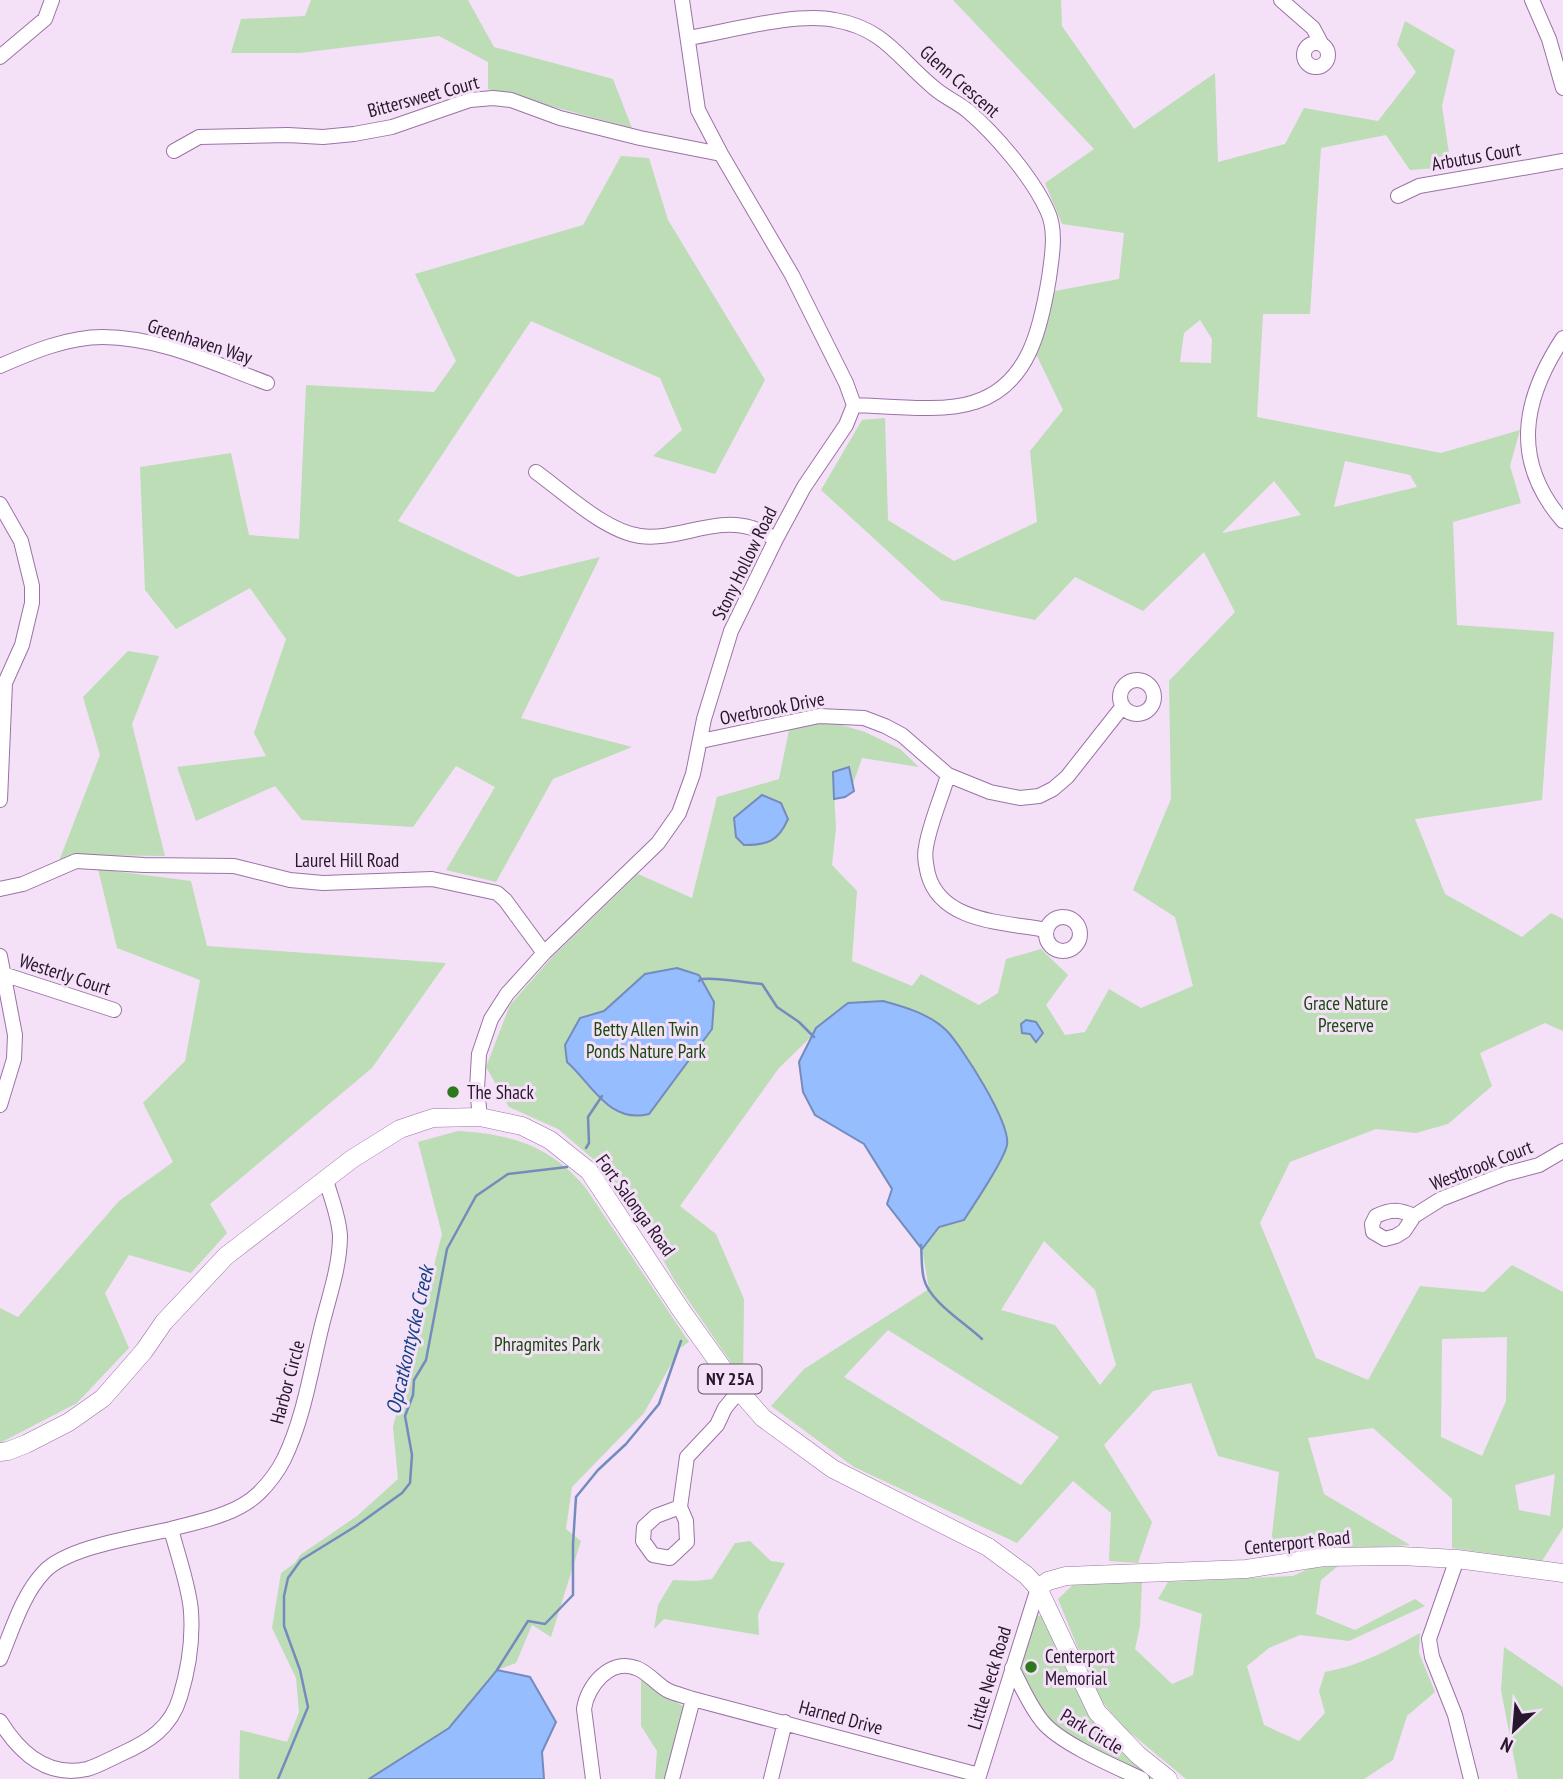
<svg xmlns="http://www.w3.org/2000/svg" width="1563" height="1779" viewBox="0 0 1563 1779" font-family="'PT Sans Narrow',sans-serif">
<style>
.green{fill:#bcddb6;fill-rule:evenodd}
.water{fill:#96bdfd;stroke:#758bbe;stroke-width:2}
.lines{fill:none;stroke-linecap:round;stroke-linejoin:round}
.stream{stroke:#758bbe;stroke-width:2.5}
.minor-casing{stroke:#9d71a7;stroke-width:16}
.major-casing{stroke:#9d71a7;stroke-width:19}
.minor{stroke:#fff;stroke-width:14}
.major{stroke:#fff;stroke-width:18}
.poi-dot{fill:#2d781d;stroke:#f4e1f8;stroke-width:2.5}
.labels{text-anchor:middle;stroke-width:6;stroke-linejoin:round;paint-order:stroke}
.shield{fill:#f4e1f8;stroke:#655369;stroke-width:2}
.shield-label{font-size:18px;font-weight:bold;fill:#28162c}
.street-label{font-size:19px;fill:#28162c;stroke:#f4e1f8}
.park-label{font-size:19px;fill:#184a0d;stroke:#f4e1f8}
.poi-label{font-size:19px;fill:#28162c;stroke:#f4e1f8;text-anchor:start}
.water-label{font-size:21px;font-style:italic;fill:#16418a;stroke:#f4e1f8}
</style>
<rect width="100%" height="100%" fill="#f4e1f8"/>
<path class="green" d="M311,0H468L494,47L613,79L632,128L488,89V62L439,36L299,53H231L241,19L305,16Z
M953,0H1061L1062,26L1134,129L1215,73L1218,162L1285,144L1304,108L1378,121L1416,72L1397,45L1405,21L1455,50L1442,106L1451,167L1410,170L1386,135L1321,148L1310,314H1263L1257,417L1441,453L1520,430L1510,466L1521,503L1453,522L1457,625L1554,632L1542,800L1415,819L1445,894L1522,937L1551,913L1563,919V1031L1545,1023L1480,1053L1492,1086L1448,1124L1416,1133L1376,1129L1290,1162L1260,1223L1316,1358L1368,1380L1420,1286L1484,1292L1512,1265L1563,1292V1528L1542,1561L1452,1548V1499L1373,1428L1308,1438L1324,1494L1410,1545L1270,1553L1279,1472L1218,1456L1191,1383L1153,1391L1104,1445L1152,1522L1138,1563L1109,1561L1111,1513L1073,1481L1017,1543L854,1467L771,1406L804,1369L929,1289L922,1249L939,1227L1003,1122L971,1063L817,1028L812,1036L779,1068L680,1206L716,1234L744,1299L743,1380L675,1281L653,1242L599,1164L558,1129L509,1107L486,1067L510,1005L554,955L638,874L692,898L717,797L779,779L789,730L828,721L865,732L900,749L919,767L862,758L853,784L849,767L833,772L836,828L832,865L857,891L852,961L912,986L921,974L979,1005L998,993L1006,959L1041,949L1068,975L1046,1005L1065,1035L1085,1032L1109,989L1141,1008L1193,986L1175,917L1133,890L1171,799L1169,681L1235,612L1204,552L1143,611L1075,577L1035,620L941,600L821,490L862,420L885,418L888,520L954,561L1037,522L1030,451L1063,410L1036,354L1055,291L1119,279L1124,233L1062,224L1045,183L1094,149ZM1200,320L1212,339L1211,363L1180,362L1184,333ZM1345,461L1410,475L1417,487L1334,507ZM1274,481L1301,515L1223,533V532ZM1044,1241L1095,1290L1116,1365L1100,1385L1055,1325L1001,1310ZM888,1330L1059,1437L1021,1485L844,1377ZM1507,1337L1506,1401L1482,1456L1441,1437L1442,1339ZM1555,1474L1550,1516L1519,1510L1515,1485Z
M621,156L649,158L668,220L765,380L715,474L653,456L682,430L660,378L531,321L398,521L518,577L600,557L521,718L632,747L553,779L496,882L446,870L495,787L456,766L413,827L302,820L275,786L196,821L177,767L266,756L254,733L286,639L250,588L176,629L145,590L140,467L231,453L249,535L299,539L306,385L434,392L456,361L415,274L583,225Z
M128,651L159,656L132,724L165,856L76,855L59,861L100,755L83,697Z
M98,869L191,881L207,946L446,963L372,1068L210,1204L227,1233L191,1273L129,1255L105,1293L129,1348L77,1403L0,1443V1308L18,1317L119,1201L173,1162L143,1103L185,1061L200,980L117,948Z
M458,1131C511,1134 550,1146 585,1187L689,1342L680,1348L644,1413L572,1487L566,1529L581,1541L551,1637L532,1625L516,1663L497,1670L449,1728L369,1779H239L240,1730L287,1742L299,1712L296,1678L272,1628L281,1573L295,1563L300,1555L357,1516L398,1479L393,1427L442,1234L418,1142Z
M750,1541L771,1561L785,1563L758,1614L759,1635L664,1619L654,1629L658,1605L673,1580L696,1581L712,1579L735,1543Z
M1338,1566L1321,1580L1316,1614L1355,1630L1415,1599L1425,1606L1349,1641L1300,1635L1269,1648L1247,1666L1264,1725L1299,1741L1325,1713L1319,1691L1325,1672C1359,1666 1391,1649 1420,1633L1419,1653L1435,1692L1407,1716L1393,1760L1364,1779H1186L1121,1725L1097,1695L1058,1599L1074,1584L1142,1582L1140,1626L1135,1649L1172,1684L1193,1675L1202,1614L1158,1599L1168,1582L1293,1576L1310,1568Z
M1047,1614L1072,1673L1164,1779H1147L1046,1722L1018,1671L1034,1617Z
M1504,1647L1563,1687V1779H1518L1501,1690Z
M641,1679L684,1707L664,1779H655L657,1751L641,1726Z"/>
<path class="water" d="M849,767L854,791L845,797L834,799L833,772Z
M762,795L781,803L788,819C778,842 767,845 744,845L736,837L734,818Z
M677,968L699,975L714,1002L712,1029L649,1114C609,1124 592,1084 567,1062L565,1045L580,1018L604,1011L645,974Z
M883,1001C905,1007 930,1014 947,1031C962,1047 1011,1123 1007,1145C1004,1161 974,1204 964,1220L939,1227L922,1249L887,1204L892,1189L864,1144L815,1115L803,1092L799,1062L816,1028L848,1003Z
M1026,1020L1036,1022L1043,1033L1036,1042L1030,1034L1022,1033L1021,1024Z
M497,1670L530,1677L556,1722L542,1752L544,1779H369L449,1728Z"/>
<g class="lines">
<path class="stream" d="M699,981L701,979C722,977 741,983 762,984L777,1007L799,1022L814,1037
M586,1148L589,1143L588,1117L602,1096
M921,1245C922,1256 921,1269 924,1279C929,1301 965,1323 982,1339
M497,1670L528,1621L545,1624L573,1595V1544L576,1497L598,1470L626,1444L659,1404L681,1341
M278,1779L308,1707L300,1670L284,1626V1596L288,1578L301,1560L356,1526L402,1493L410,1483L412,1455L405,1416L413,1395L414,1380L426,1360L447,1249L476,1196L508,1174L567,1167"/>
<defs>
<path id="minor" d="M1281,0L1313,28L1321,43
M1532,0L1549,39L1563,88
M689,38C730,31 796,12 835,20C885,29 898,58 933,87C944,97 957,102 968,111C995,134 1032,177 1047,210C1057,230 1052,256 1049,278C1041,327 1029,385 975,402C943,413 888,406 854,405
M1304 55a12 12 0 1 1 24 0a12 12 0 1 1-24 0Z
M0,57L45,19L52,0
M174,151L199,137L288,135L323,137L354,134L392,127L470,100L493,98L511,100L560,118L640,138L721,154
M1398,196L1419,186L1563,161
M1563,338C1522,400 1511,461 1563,521
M0,366C32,352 67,337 103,337C159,337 215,364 267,383
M536,472C565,493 605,531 640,536C678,541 715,516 752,528C760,530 768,535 776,539
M0,504L21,541L32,586V603L22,645L5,683L0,800
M1120 697a17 17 0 1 1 34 0a17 17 0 1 1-34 0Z
M701,741L819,716L864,718L885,726L902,735L948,775L990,792L1020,798L1039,796L1053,789L1067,777L1123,706
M948,775C941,799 930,823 926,847C924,856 926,865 928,874C941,923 1005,922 1046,930
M0,889L23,884L76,861L144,865L234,866L290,880L323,883L432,879L497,893L505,900L544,953
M1046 934a17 17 0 1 1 34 0a17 17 0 1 1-34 0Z
M0,956L15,1035L14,1059L0,1105
M3,974L114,1010
M480,1117L477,1089L479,1054L491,1019L507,994L544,953L658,843L679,813L693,774L704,719L731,631L776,539L804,487L846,425L854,405L846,383L792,275L721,154L698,110L682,0
M1414,1216C1399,1209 1391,1209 1376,1216L1372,1224L1373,1232L1385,1239L1396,1236L1404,1231L1414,1216L1441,1199L1505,1174L1539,1165L1563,1151
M680,1507L656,1516L644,1527L643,1541L653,1555L670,1558L687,1542L686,1521L680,1507L687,1457L717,1425L725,1408L739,1391
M171,1529C201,1521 236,1515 259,1493C269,1483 278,1471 284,1459C304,1418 311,1369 322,1325C329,1297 340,1266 340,1236C339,1217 331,1198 326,1180
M1457,1559L1429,1639L1432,1657L1455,1715L1471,1779
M0,1659C12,1631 22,1595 44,1572C67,1547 137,1537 171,1529C177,1553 190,1589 191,1612C193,1640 188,1671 180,1697C171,1728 148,1742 121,1754C110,1759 98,1766 87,1769C47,1778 19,1752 0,1721
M1012,1668C1021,1685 1029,1705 1042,1721C1059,1743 1116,1767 1142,1779
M693,1699L979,1775
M593,1779L584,1709C587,1686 610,1658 636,1668C648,1672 656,1684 667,1690C675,1694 685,1696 693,1699L672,1779
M771,1779L785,1722
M978,1779L1038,1588"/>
<path id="major" d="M0,1452L8,1451L26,1444L69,1422L103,1398L144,1351L164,1322L226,1256L352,1159L400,1129L433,1118L480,1117L522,1126L550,1140L589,1171L681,1310L736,1387L763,1418L833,1469L988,1547L1026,1575L1038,1588L1097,1712L1138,1755L1168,1779
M1038,1588L1048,1581L1066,1576L1246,1569L1324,1557L1401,1556L1457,1559L1563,1573"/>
</defs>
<use href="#minor" class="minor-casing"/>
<use href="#major" class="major-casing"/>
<use href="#minor" class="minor"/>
<use href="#major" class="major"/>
</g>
<g class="poi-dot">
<circle cx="453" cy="1092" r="7"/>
<circle cx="1031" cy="1667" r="7"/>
</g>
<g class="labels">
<rect class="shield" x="698.5" y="1364.5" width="63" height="29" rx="5"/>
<g class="shield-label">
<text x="730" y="1385">NY 25A</text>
</g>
<g class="street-label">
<text transform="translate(960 81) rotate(41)" y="7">Glenn Crescent</text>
<text transform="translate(423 96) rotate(-15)" y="7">Bittersweet Court</text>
<text transform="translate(1476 156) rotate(-10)" y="7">Arbutus Court</text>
<text transform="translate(200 341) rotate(18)" y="7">Greenhaven Way</text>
<text transform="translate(744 563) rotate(-64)" y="7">Stony Hollow Road</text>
<text transform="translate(772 708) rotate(-11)" y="7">Overbrook Drive</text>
<text x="347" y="867">Laurel Hill Road</text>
<text transform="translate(65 974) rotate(18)" y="7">Westerly Court</text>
<text transform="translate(1481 1165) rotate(-21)" y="7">Westbrook Court</text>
<text transform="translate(636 1205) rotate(54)" y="7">Fort Salonga Road</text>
<text transform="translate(287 1382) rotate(-75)" y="7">Harbor Circle</text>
<text transform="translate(1297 1542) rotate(-6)" y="7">Centerport Road</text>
<text transform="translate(989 1678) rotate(-73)" y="7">Little Neck Road</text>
<text transform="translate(841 1717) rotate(15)" y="7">Harned Drive</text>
<text transform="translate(1092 1731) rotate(31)" y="7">Park Circle</text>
</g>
<g class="park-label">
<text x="1346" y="1010">Grace Nature<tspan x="1346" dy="22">Preserve</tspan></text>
<text x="646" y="1036">Betty Allen Twin<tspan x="646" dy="22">Ponds Nature Park</tspan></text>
<text x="547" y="1351">Phragmites Park</text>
</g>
<g class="poi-label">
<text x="467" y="1099">The Shack</text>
<text x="1045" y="1663">Centerport<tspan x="1045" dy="22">Memorial</tspan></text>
</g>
<g class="water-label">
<text transform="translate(410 1340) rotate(-77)" y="7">Opcatkontycke Creek</text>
</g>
</g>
<g transform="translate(1514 1730) rotate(206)" stroke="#f4e1f8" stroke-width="5" paint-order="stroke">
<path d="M0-5L12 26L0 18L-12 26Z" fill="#28162c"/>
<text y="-10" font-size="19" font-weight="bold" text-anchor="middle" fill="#28162c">N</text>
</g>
</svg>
